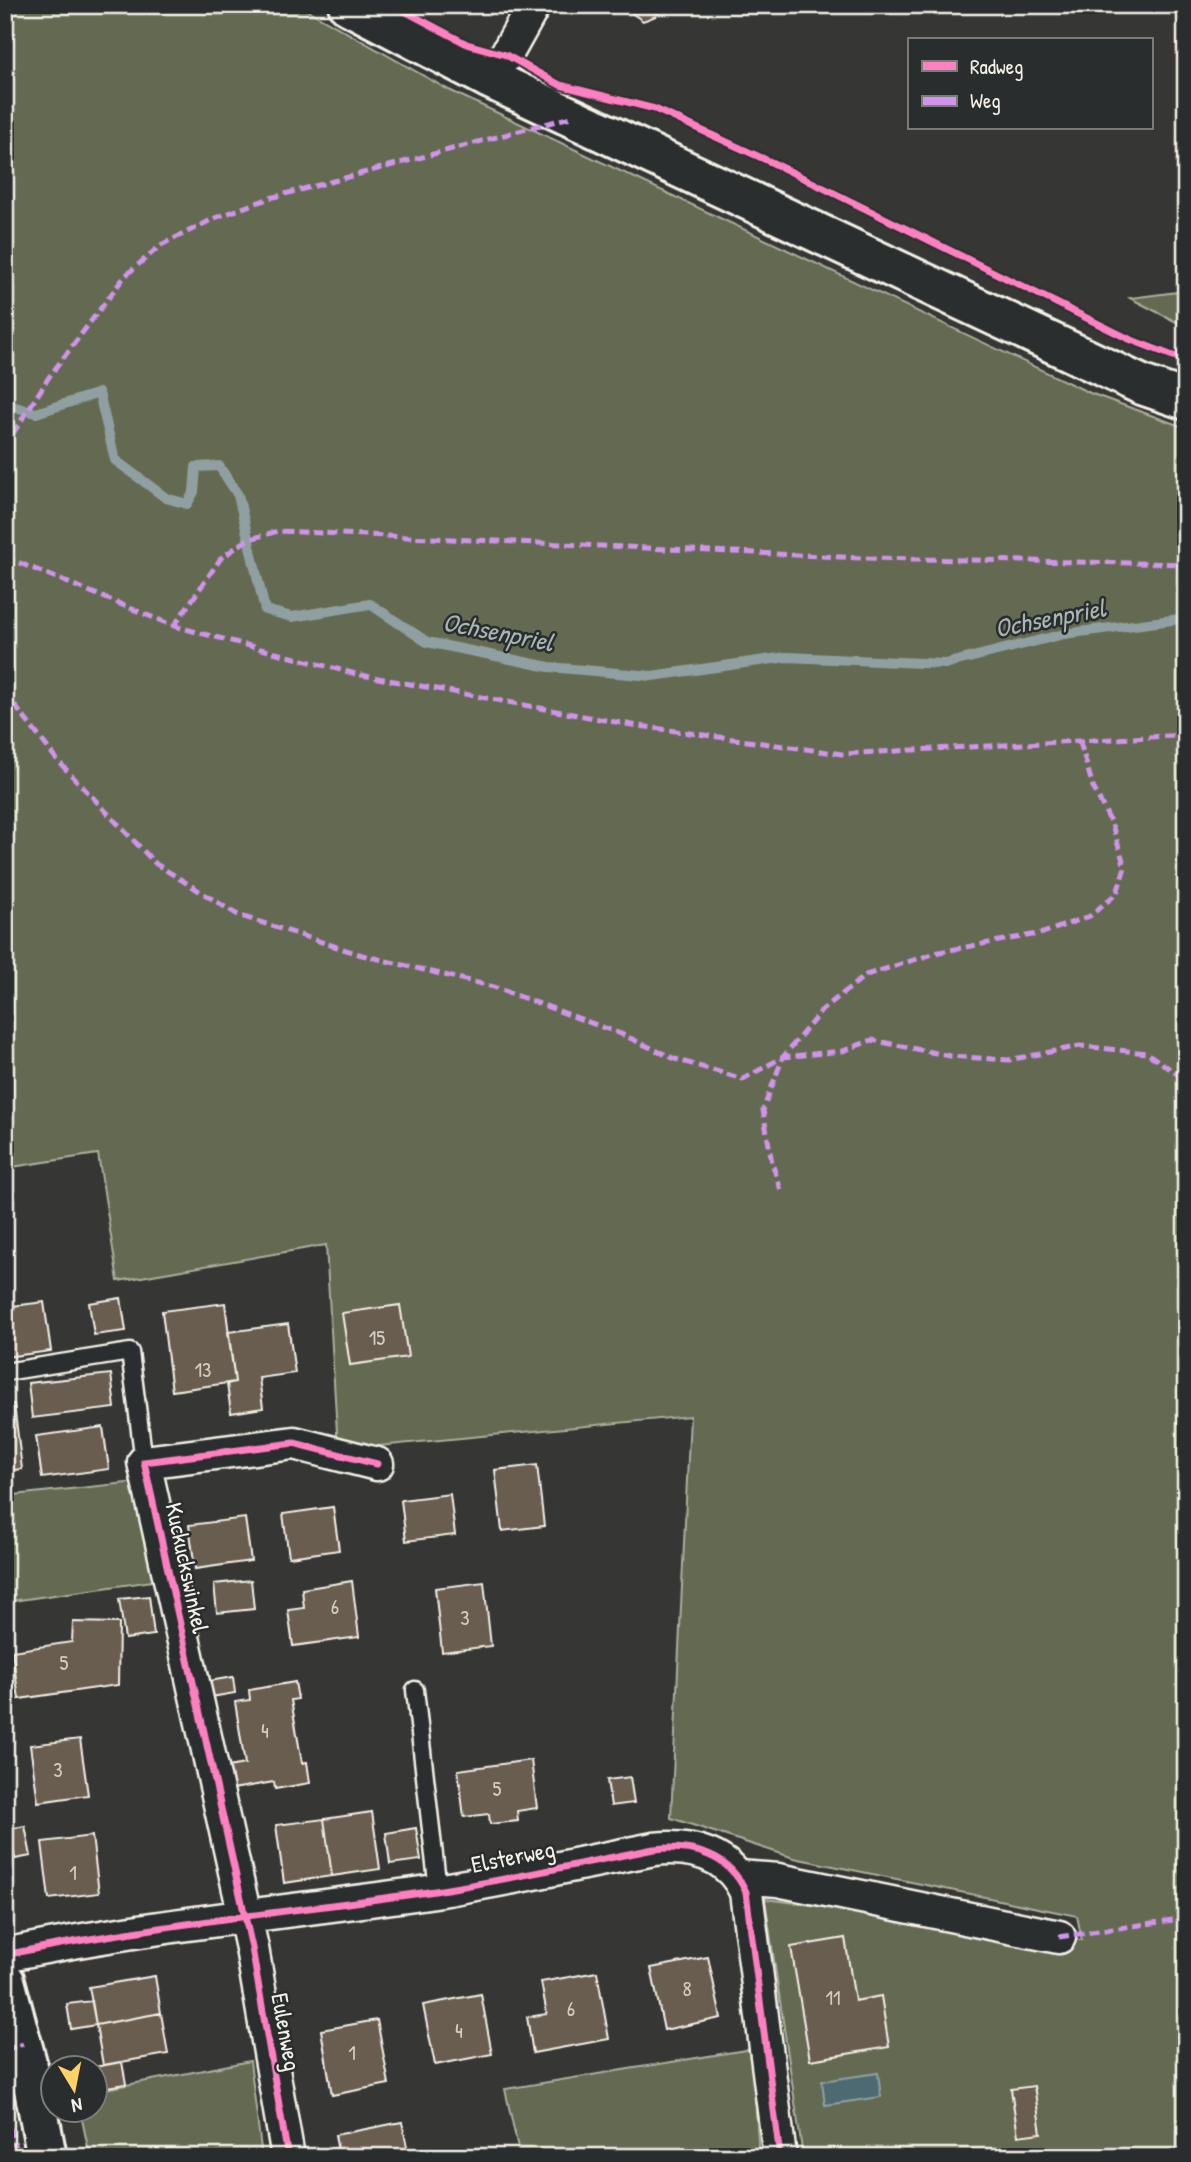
<svg xmlns="http://www.w3.org/2000/svg" width="1191" height="2162" viewBox="0 0 1191 2162" font-family="'Patrick Hand',sans-serif">
<style>
.green{fill:#646b51;stroke:#acae9c;stroke-width:2}
.water{fill:#4e6a73;stroke:#90a0a2;stroke-width:2}
.lines{fill:none;stroke-linecap:round;stroke-linejoin:round}
.stream{stroke:#90a0a2;stroke-width:10}
.building{fill:#675d4f;stroke:#f4f1e8;stroke-width:2}
.service-casing{stroke:#f4f1e8;stroke-width:21}
.minor-casing{stroke:#f4f1e8;stroke-width:37}
.tertiary-casing{stroke:#f4f1e8;stroke-width:44}
.secondary-casing{stroke:#f4f1e8;stroke-width:44}
.service{stroke:#2a2d2e;stroke-width:16}
.minor{stroke:#2a2d2e;stroke-width:32}
.tertiary{stroke:#2a2d2e;stroke-width:38}
.secondary{stroke:#2a2d2e;stroke-width:38}
.quiet{stroke:#d193ec;stroke-width:5;stroke-dasharray:10 5;stroke-linecap:butt}
.cycleway-casing{stroke:#2a2d2e;stroke-width:11}
.cycleway{stroke:#ff80c0;stroke-width:7}
.labels{text-anchor:middle;stroke-width:5;stroke-linejoin:round;paint-order:stroke}
.number-label{font-size:21px;fill:#d1ccc2}
.street-label{font-size:24px;fill:#f4f1e8;stroke:#2a2d2e}
.water-label{font-size:26px;font-style:italic;fill:#a9b4b3;stroke:#2a2d2e}
</style>
<rect width="100%" height="100%" fill="#363735"/>
<filter id="ink" filterUnits="userSpaceOnUse"><feTurbulence type="fractalNoise" baseFrequency=".0143" numOctaves="2"/><feDisplacementMap in="SourceGraphic" scale="14" xChannelSelector="R" yChannelSelector="G"/><feConvolveMatrix kernelMatrix="1 2 1 2 8 2 1 2 1" color-interpolation-filters="sRGB"/></filter>
<g filter="url(#ink)">
<path class="green" d="M5,5H298L449,90L1090,393L1186,428V2157H803L765,1899L1082,1940L1077,1916L794,1858L671,1818L690,1416L338,1450L326,1245L118,1281L98,1154L5,1168Z
M1186,291V327L1130,298Z
M136,1482L153,1581L5,1602V1496Z
M752,2049L759,2157H520L505,2089Z
M250,2061L262,2157H90L80,2110H94L95,2091Z"/>
<path class="water" d="M878,2073L881,2097L825,2105L822,2081Z"/>
<g class="lines">
<path class="stream" d="M5,404L36,413L99,393L115,460L166,498L187,504L194,492L196,467L219,466L238,495L265,610L292,617L370,604L427,642L549,667L652,676L787,657L945,664L1064,634L1180,619L1186,635"/>
</g>
<path class="building" d="M620,5H663L656,16L643,21Z
M121,1298L126,1331L94,1335L89,1303Z
M44,1302L51,1351L5,1357V1307Z
M225,1303L235,1382L172,1391L162,1311Z
M400,1305L408,1357L350,1365L342,1313Z
M288,1324L295,1373L259,1378L263,1408L231,1413L227,1384L235,1382L228,1332Z
M111,1374L115,1408L32,1418L28,1383Z
M14,1404L22,1469L5,1471V1405Z
M103,1427L109,1469L42,1478L36,1436Z
M537,1465L544,1526L502,1531L495,1470Z
M450,1494L455,1535L406,1541L401,1500Z
M333,1507L339,1550L289,1557L283,1514Z
M245,1518L251,1561L195,1569L189,1525Z
M251,1580L254,1609L217,1613L214,1584Z
M352,1581L359,1637L293,1646L288,1610L304,1608L302,1589Z
M484,1582L491,1646L442,1652L435,1588Z
M149,1596L154,1635L125,1639L119,1599Z
M73,1622L119,1623L118,1685L19,1699L12,1651L72,1642Z
M233,1677L235,1693L211,1697L209,1681Z
M295,1682L298,1699L291,1700L302,1763L307,1762L310,1783L275,1789L274,1782L232,1789L228,1767L245,1764L235,1702L250,1700L249,1690Z
M80,1739L88,1795L38,1802L30,1745Z
M531,1760L537,1808L517,1811L518,1821L490,1824L489,1814L464,1817L458,1770Z
M630,1777L634,1803L611,1806L607,1780Z
M372,1812L380,1869L332,1876L324,1819Z
M324,1819L332,1876L284,1883L276,1825Z
M25,1826L31,1856L15,1859L9,1829Z
M416,1828L421,1860L390,1864L386,1833Z
M92,1836L99,1893L49,1899L42,1842Z
M845,1938L855,2001L881,1996L889,2047L810,2060L791,1947Z
M708,1957L721,2018L664,2030L651,1968Z
M597,1972L609,2039L533,2053L527,2017L547,2014L541,1982Z
M155,1976L161,2013L96,2025L89,1987Z
M481,1994L492,2054L435,2065L423,2005Z
M92,2001L96,2025L71,2029L67,2004Z
M161,2013L168,2054L103,2065L96,2025Z
M377,2020L389,2084L332,2095L321,2030Z
M122,2062L126,2084L94,2089V2068H89Z
M1034,2086L1041,2133L1018,2136L1011,2089Z
M402,2122L409,2157H339L335,2135Z"/>
<g class="lines">
<defs>
<path id="service" d="M5,1372L130,1352L144,1462
M415,1690L438,1890"/>
<path id="minor" d="M488,78L506,55L534,5
M739,1877L778,1880L1059,1937
M5,1955C147,1925 292,1912 435,1891C508,1880 581,1863 654,1849C692,1845 729,1854 746,1892L780,2157
M288,2157L252,1948L144,1462L294,1443L377,1464"/>
<path id="tertiary" d="M348,5L488,78L1142,385L1186,400"/>
<path id="secondary" d="M5,1981L34,2089L47,2157"/>
</defs>
<use href="#service" class="service-casing"/>
<use href="#minor" class="minor-casing"/>
<use href="#tertiary" class="tertiary-casing"/>
<use href="#secondary" class="secondary-casing"/>
<use href="#service" class="service"/>
<use href="#minor" class="minor"/>
<use href="#tertiary" class="tertiary"/>
<use href="#secondary" class="secondary"/>
<path class="quiet" d="M5,446L49,377L125,276L161,245L215,218L270,198L571,117
M5,557L174,626L356,674L632,725L842,754L1186,735
M174,626L221,558L247,540L278,531L863,558L1186,564
M5,693L58,761L156,864L238,915L362,955L494,987L621,1034L675,1059L743,1079L783,1057L843,1051L872,1040L950,1056L1009,1060L1080,1046L1147,1053L1186,1080
M781,1190L772,1163L763,1110L783,1057L822,1010L866,975L939,952L1043,933L1090,916L1117,893L1125,867L1112,825L1093,787L1080,742
M1059,1937L1186,1918
M5,2050L23,2044
M5,2113L19,2157"/>
<defs>
<path id="cycleway" d="M393,5L467,44L506,55L560,85L655,109L773,163L1129,339L1186,361
M5,1955C147,1925 292,1912 435,1891C508,1880 581,1863 654,1849C692,1845 729,1854 746,1892L780,2157
M288,2157L252,1948L144,1462L294,1443L377,1464"/>
</defs>
<use href="#cycleway" class="cycleway-casing"/>
<use href="#cycleway" class="cycleway"/>
</g>
</g>
<g class="labels">
<g class="number-label">
<text x="377" y="1345">15</text>
<text x="203" y="1377">13</text>
<text x="335" y="1614">6</text>
<text x="465" y="1625">3</text>
<text x="64" y="1670">5</text>
<text x="265" y="1738">4</text>
<text x="58" y="1777">3</text>
<text x="497" y="1796">5</text>
<text x="73" y="1880">1</text>
<text x="687" y="1996">8</text>
<text x="833" y="2005">11</text>
<text x="571" y="2016">6</text>
<text x="459" y="2038">4</text>
<text x="352" y="2060">1</text>
</g>
<g class="street-label">
<text transform="translate(187 1568) rotate(78)" y="8">Kuckuckswinkel</text>
<text transform="translate(513 1857) rotate(-11)" y="8">Elsterweg</text>
<text transform="translate(286 2032) rotate(80)" y="8">Eulenweg</text>
</g>
<g class="water-label">
<text transform="translate(1050 618) rotate(-11)" y="9">Ochsenpriel</text>
<text transform="translate(498 632) rotate(11)" y="9">Ochsenpriel</text>
</g>
</g>
<rect width="1191" height="2162" fill="none" stroke="#2a2d2e" stroke-width="28"/>
<rect x="14" y="14" width="1163" height="2134" fill="none" stroke="#f4f1e8" stroke-width="2.5" filter="url(#ink)"/>
<rect x="908" y="38" width="245" height="91" fill="#2a2d2e" stroke="#7b7b78" stroke-width="2"/>
<rect x="922" y="61" width="35" height="10" fill="#ff80c0" stroke="#7b7b78" stroke-width="2"/>
<text x="970" y="74" font-size="21" fill="#f4f1e8">Radweg</text>
<rect x="922" y="96" width="35" height="10" fill="#d193ec" stroke="#7b7b78" stroke-width="2"/>
<text x="970" y="108" font-size="21" fill="#f4f1e8">Weg</text>
<g transform="translate(74 2089) rotate(170)"><circle r="33" fill="#2a2d2e" stroke="#7b7b78" stroke-width="2"/>
<path d="M0-5L12 26L0 18L-12 26Z" fill="#ffd166"/>
<text y="-10" font-size="19" font-weight="bold" text-anchor="middle" fill="#f4f1e8">N</text>
</g>
</svg>
